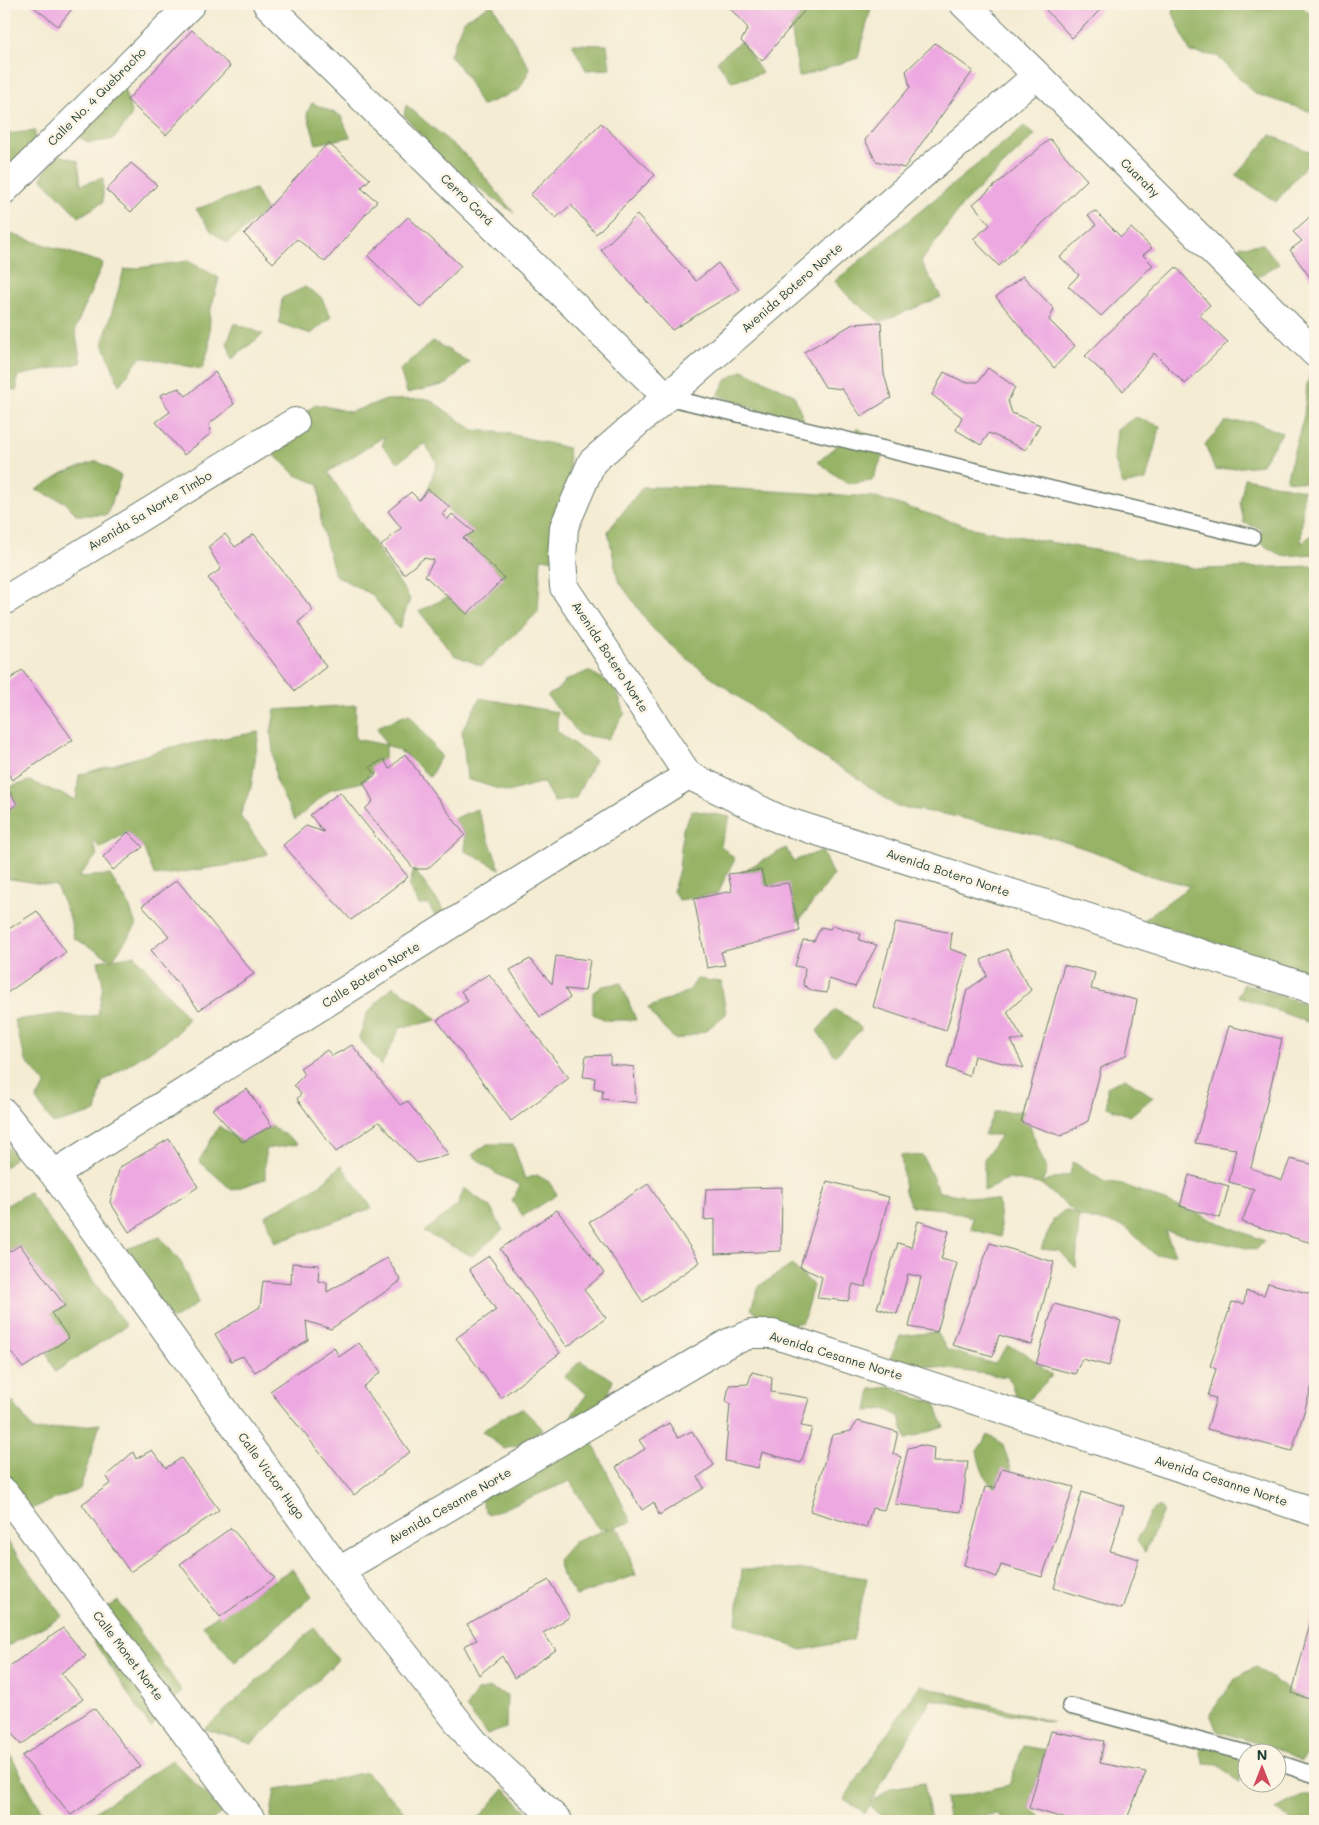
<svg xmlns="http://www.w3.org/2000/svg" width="1319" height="1825" viewBox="0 0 1319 1825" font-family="Mali,sans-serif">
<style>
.forest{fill:#97b466;stroke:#5b784d}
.building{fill:#eda8e1}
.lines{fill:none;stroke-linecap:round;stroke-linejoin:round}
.lane-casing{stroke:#6a7a6c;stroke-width:18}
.street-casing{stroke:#6a7a6c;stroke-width:30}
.lane{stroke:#fff;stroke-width:15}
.street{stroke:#fff;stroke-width:28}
.labels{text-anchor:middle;stroke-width:5;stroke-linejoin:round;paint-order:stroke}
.street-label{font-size:12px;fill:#1f3d34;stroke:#fcf5e5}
</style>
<rect width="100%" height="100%" fill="#fcf5e5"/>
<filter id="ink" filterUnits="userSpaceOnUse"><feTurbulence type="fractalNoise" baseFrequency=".02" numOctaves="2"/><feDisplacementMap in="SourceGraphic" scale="10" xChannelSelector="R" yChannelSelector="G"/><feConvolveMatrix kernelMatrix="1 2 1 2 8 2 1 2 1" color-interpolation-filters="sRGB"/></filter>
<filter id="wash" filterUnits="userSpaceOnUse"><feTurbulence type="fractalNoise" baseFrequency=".0096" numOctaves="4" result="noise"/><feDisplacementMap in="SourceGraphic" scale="20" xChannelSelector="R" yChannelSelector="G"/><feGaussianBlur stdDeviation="1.12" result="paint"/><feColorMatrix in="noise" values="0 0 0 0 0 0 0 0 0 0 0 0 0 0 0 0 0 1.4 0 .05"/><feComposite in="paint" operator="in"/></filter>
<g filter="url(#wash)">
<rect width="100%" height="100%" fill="#f4ecd3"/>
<path class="forest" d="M492,4L530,69L519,90L481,106L467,77L450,55L463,21Z
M810,4H872L858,58L799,77L791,27Z
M1175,4H1299L1315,18V113L1256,94L1217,56L1190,52L1173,13Z
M741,41L762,73L732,82L717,61Z
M572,44L607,45L610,69L586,70Z
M123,86L132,115L114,139L89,143L72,133Z
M312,103L341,116L350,137L316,144L307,113Z
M406,105L470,159L514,213L471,182L458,179L404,115Z
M1024,126L1035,135L963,204L921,262L941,297L881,322L849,297L835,281Z
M35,131L33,159L4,182V134Z
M1271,135L1315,154L1276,202L1236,175Z
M57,154L78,161L81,185L103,178V202L79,217L41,178Z
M255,189L266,210L228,243L212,232L196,209Z
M4,232L103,263L75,329L81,363L17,376V391L4,387Z
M1263,244L1279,264L1255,278L1230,256L1240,246Z
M188,261L219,278L210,313L209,348L202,369L141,357L119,385L103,343L124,270Z
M305,287L321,297L331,317L311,334L279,323L282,298Z
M235,323L263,334L232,359L227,342Z
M433,341L469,362L447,384L407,393L400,370Z
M1315,355V484L1286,480L1304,416L1307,385Z
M743,370L794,395L804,420L780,418L718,395L727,379Z
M429,399L473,430L506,433L568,448L571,488L556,560L541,558L538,612L482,666L454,655L419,611L448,597L467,613L504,578L463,538L474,531L452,514L428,489L437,463L425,443L398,462L382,446L385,436L328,472L410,599L399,629L372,595L335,575L321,525L319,484L296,475L270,451L295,422L316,404L350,412L386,400Z
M1135,417L1160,426L1146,480L1123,485L1114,458L1117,430Z
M1225,422H1255L1282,433L1261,465L1215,470L1205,444Z
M858,428L886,448L872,481L848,484L818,462Z
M97,461L121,476L107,515H77L65,502L36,490L63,473Z
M1245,478L1303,490L1301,543L1315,533V554L1282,556L1260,543L1262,529L1244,523L1240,502Z
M643,487H704L874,497L977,529L1200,569L1315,566V974L1143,920L1190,886L1144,874L1098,853L1056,839L944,814L897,807L853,775L809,749L690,661L653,629L618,580L608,531Z
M588,671L614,685L625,713L608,739L580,735L547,696L557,690L565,681Z
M480,698L557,712V731L595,760L575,799L554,802L543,782L508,792L467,779L462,731Z
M356,705L355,739L386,745L377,727L409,714L441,756L430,777L405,754L387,745L384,759L363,782L331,789L295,820L276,782L271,733L275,710Z
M259,732L251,787L240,816L268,854L230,865L155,876L143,847L128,832L100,848L92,840L97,855L78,877L110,875L129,905L136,926L113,959L135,955L188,1018L176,1034L102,1082L96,1112L53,1124L36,1099L46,1085L26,1061L14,1020L60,1014L83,1017L98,1015L103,985L98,961L111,959L74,938L70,918L56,886L4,878V813L17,804L7,788L29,781L76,800L79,775L172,747Z
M477,809L500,869L465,851V835L453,819Z
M692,810L730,817L720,845L735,859L717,894L679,900L673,891L679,869L683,829Z
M786,848L793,861L822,851L833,876L798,922L788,884L765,886L761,870L739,873Z
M414,869L447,914L435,916L428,904L419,905L409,887Z
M697,979L721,982L726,1014L705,1031L676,1040L664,1029L648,1008L689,991Z
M621,983L636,1020H606L593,1014V993L603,986Z
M1244,984L1315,1007V1025L1238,996Z
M393,986L420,1004L437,1020L400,1028L381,1066L359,1038L367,1013Z
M835,1010L850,1018L862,1029L835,1056L817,1031Z
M1125,1078L1153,1097L1130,1116L1107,1107V1087Z
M1024,1111L1047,1171L1042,1183L1070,1174L1073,1162L1103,1181L1122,1184L1265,1241L1256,1250L1165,1231L1175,1254L1155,1255L1126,1227L1079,1216L1076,1268L1060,1251L1041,1249L1054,1219L1065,1210L1077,1214L1041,1184L1009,1179L984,1191V1159L1001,1135H984L994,1112Z
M219,1126L242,1142L272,1126L298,1144L265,1149V1179L232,1190L199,1161Z
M487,1144H513L525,1179L537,1175L549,1182L557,1195L523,1216L512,1201L520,1185L495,1173L472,1155Z
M4,1145L17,1155L4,1169Z
M901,1155L923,1156L939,1192L998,1201L1001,1237L971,1229L972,1217L942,1209L911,1206L905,1192Z
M341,1165L372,1208L275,1243L265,1216L319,1186Z
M464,1188L490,1207L503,1230L472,1256L424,1232L458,1205Z
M29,1192L126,1326L55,1372L47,1352L51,1313L65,1305L20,1245L4,1255V1207Z
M160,1237L182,1264L198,1303L172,1320L121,1251Z
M792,1265L813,1285L803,1322L774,1327L751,1309L759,1286Z
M937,1332L947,1350L994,1364L1008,1346L1024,1352L1052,1376L1021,1407L1008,1377L889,1361L900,1336Z
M580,1361L613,1380L604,1408L571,1416L587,1394L565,1376Z
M891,1387L916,1398L934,1402L944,1427L906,1439L900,1417L886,1409L867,1411L871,1389Z
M13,1402L34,1431L100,1424L80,1489L28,1510L4,1483V1406Z
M523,1409L543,1429L522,1444L504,1449L482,1431L510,1413Z
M988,1435L1002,1443L1012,1471L1002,1469L995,1488C983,1479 980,1465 977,1451Z
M592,1441L631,1522L613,1528L620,1531L636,1575L576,1596L562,1575L558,1560L574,1542L610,1528L599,1529L570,1481L488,1515L478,1495Z
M1160,1506L1163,1511L1145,1552L1137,1541L1150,1512Z
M4,1537L63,1616L4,1648Z
M292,1569L312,1596L235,1662L202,1625Z
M795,1569L867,1578L853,1640L802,1650L736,1624L742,1570Z
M118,1601L182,1691L151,1728L83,1625Z
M314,1628L338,1660L252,1744L205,1729Z
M1256,1667L1292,1693L1315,1701V1744L1301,1761L1273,1748L1217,1731L1210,1714L1236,1678Z
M920,1685L1052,1722L931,1699L870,1803L891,1788L924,1783L931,1821H886L870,1805L865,1813L844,1799Z
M490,1688L507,1695L506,1728L487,1735L466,1708L477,1691Z
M1199,1742L1246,1757L1239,1783L1218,1764L1203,1763Z
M1023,1746L1045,1750L1029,1808L1046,1821H1000L1001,1814L948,1818L945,1799L1009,1785Z
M11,1756L47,1821H4V1760Z
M172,1760L223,1812L210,1821H81Z
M366,1772L407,1814L400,1821H270L275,1789L313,1784Z
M504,1789L537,1821H476Z
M1302,1795H1315V1821H1293L1276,1809Z"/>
<g id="blocks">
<path class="building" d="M30,4H76L58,26Z
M726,4H810L762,61L741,41L748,28Z
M1047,4H1106L1072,38L1044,8Z
M192,30L230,66L166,135L127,100Z
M935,43L973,71L904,168L876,161L865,140L910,87L906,71Z
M601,123L655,175L596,234L571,205L556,218L530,195Z
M1050,139L1087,180L999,266L973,239L990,225L973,204Z
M328,143L370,179L361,188L377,201L325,262L297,239L273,263L244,234Z
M131,163L157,185L131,212L106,190Z
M1095,211L1121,237L1131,228L1152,248L1143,255L1153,265L1101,316L1068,286L1079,275L1060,257L1096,225L1088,215Z
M1315,212V277L1312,280L1290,250L1302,241L1293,232Z
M637,215L696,281L718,263L739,290L672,330L601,250Z
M408,217L461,266L421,308L368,256Z
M1176,267L1210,305L1199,315L1228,342L1185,384L1154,353L1123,391L1085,356Z
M1023,276L1054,309L1049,320L1075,346L1054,368L996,297Z
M881,322L884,374L891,398L861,416L842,389L825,387L804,352L853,324Z
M988,368L1015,387L1008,401L1012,413L1040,425L1026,450L989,433L981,445L956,430L962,417L932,395L944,372L964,382H978Z
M215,372L234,404L209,424L210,434L184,455L156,422L170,412L160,395L179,388L186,396Z
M428,489L450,507L442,514L447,520L452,514L474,532L463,538L504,578L467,614L425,576L434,560L424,558L404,574L381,546L401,528L388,511L411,492L419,500Z
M225,534L235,547L254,534L313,610L298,622L326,667L295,691L208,578L221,569L208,547Z
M22,670L73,740L12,780L4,767V684Z
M405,754L465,835L427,869H414L365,809L373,801L363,782L376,775L370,767L384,759L389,769Z
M4,782L17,804L4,813Z
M340,792L408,877L351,920L283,845L306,826L324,832L310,815Z
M128,832L143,847L113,870L103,857Z
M761,870L765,886L788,883L800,931L721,952L725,965L707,968L694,899L732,891L728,874Z
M177,880L254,974L199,1010L151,950L169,936L142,906Z
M37,911L66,952L4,995V932Z
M896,922L952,933L950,949L968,955L946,1031L873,1007Z
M833,925L861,934L859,940L877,945L855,987L829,979L827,993L813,991L803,985L805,968L795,966L803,940L814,941L821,927L830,929Z
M1007,949L1031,990L1007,1012L1024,1040H1011L1024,1068L974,1056L969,1076L947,1068L967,990L987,976L981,960Z
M556,956L590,960L585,991L565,989L570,998L540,1017L510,970L530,959L552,984Z
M1064,965L1095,973L1091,989L1137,1000L1126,1055L1101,1068L1088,1121L1061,1136L1021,1122Z
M489,974L569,1078L511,1121L437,1020L468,1001L461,991Z
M1229,1026L1282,1039L1251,1168L1282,1180L1290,1159L1315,1165V1244L1242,1222L1254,1189L1229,1182L1236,1149L1195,1143Z
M352,1045L400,1105L407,1101L449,1155L417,1163L379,1122L336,1152L297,1099L301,1094L294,1085L304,1075L300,1068L327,1050L332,1056Z
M610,1055V1064L634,1067L636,1103L602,1099L603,1090L594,1088L595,1078L583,1077L586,1056Z
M247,1089L272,1126L242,1142L212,1109Z
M169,1139L198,1187L129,1232L110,1202L120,1167Z
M1189,1175L1229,1186L1220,1218L1180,1206Z
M827,1181L889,1197L865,1287L853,1284L848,1301L817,1298L822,1277L800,1267Z
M648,1184L700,1262L643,1302L589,1222Z
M782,1187L781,1251L715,1254V1219L704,1220L706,1189Z
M557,1210L604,1273L584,1290L606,1318L567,1347L500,1249Z
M918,1221L949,1231L941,1259L957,1263L937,1332L909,1327L921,1277L908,1274L897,1314L877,1308L898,1243L911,1247Z
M990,1243L1054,1262L1032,1345L999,1335L993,1356L952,1345Z
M20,1245L65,1306L51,1313L69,1338L23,1368L4,1343V1255Z
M489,1256L560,1353L501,1398L456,1338L496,1310L469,1269Z
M387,1258L401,1281L331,1329L306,1321L308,1340L255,1372L243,1356L231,1361L215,1334L260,1307L263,1281L291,1284L292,1263L319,1265L318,1281L327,1283V1292Z
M1268,1283L1315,1295V1376L1292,1451L1207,1429L1216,1398L1208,1396L1216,1369L1210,1366L1232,1302L1244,1304L1246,1291L1264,1295Z
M1054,1304L1121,1321L1109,1366L1082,1359L1075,1374L1036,1364Z
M359,1343L381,1372L363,1387L410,1452L354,1495L270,1391L334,1347L339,1357Z
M752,1372L772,1377L771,1392L809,1398L801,1426L812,1428L801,1463L762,1452L758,1468L725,1461L730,1404L726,1402L729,1385L748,1384Z
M858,1421L898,1432L893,1454L901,1457L884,1510L872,1508L866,1528L810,1511L832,1435L851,1431Z
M669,1423L678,1438L692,1431L714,1465L698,1477L704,1488L659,1515L654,1502L642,1510L616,1467L645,1449L639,1440Z
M921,1445L934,1448L933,1462H968L961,1512L895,1504L908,1448Z
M152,1450L166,1468L181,1458L219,1510L130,1572L82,1504L111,1483L106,1476L133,1452L136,1459Z
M1002,1468L1074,1487L1042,1577L1001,1565L997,1577L964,1565L985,1487L995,1488Z
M1082,1492L1124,1506L1110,1551L1139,1559L1122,1609L1054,1588Z
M231,1528L275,1578L220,1617L180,1564Z
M549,1580L570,1617L543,1633L556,1650L514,1678L502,1656L479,1675L464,1646L477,1640L467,1624Z
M1315,1604V1701L1292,1693Z
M63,1628L86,1656L61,1673L83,1699L21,1745L4,1723V1670Z
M94,1708L140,1766L71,1815L22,1756Z
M1051,1731L1104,1741L1100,1763L1146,1772L1126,1821H1073L1029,1808Z"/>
</g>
</g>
<g filter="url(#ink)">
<use href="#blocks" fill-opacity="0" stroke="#6a7a6c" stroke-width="1"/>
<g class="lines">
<defs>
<path id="lane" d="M667,397L1252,537
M1070,1706L1246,1753
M1276,1762L1315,1775"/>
<path id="street" d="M267,4L667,397
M964,4L1037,75L1315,353
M1037,75L592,462L564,527L562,558L564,587L688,775L779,819L1315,990
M4,190L191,4
M4,601L295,422
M4,1113L54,1174L339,1571L474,1742L558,1821
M54,1174L688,775
M4,1492L252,1821
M339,1571L728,1343L751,1334H773L1315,1512"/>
</defs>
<use href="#lane" class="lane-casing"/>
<use href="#street" class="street-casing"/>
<use href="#lane" class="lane"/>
<use href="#street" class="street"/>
</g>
</g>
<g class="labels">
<g class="street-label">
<text transform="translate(97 97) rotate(-45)" y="4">Calle No. 4 Quebracho</text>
<text transform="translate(1140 178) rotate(45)" y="4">Cuarahy</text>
<text transform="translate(467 200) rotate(44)" y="4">Cerro Corá</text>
<text transform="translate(792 288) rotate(-41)" y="4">Avenida Botero Norte</text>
<text transform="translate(150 511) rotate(-31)" y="4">Avenida 5a Norte Timbo</text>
<text transform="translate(610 657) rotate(57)" y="4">Avenida Botero Norte</text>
<text transform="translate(948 873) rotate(18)" y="4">Avenida Botero Norte</text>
<text transform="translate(371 975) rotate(-32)" y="4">Calle Botero Norte</text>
<text transform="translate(836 1356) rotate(17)" y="4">Avenida Cesanne Norte</text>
<text transform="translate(271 1476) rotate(54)" y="4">Calle Victor Hugo</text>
<text transform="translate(1221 1481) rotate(18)" y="4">Avenida Cesanne Norte</text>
<text transform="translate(450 1506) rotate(-30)" y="4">Avenida Cesanne Norte</text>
<text transform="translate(128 1656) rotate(53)" y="4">Calle Monet Norte</text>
</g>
</g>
<rect width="1319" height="1825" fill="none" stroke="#fcf5e5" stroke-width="20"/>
<g transform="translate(1262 1768)"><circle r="24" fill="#fcf5e5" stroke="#a4ab9e"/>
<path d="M0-4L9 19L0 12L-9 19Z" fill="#d1495b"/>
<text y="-8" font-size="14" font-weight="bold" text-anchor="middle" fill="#1f3d34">N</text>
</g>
</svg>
